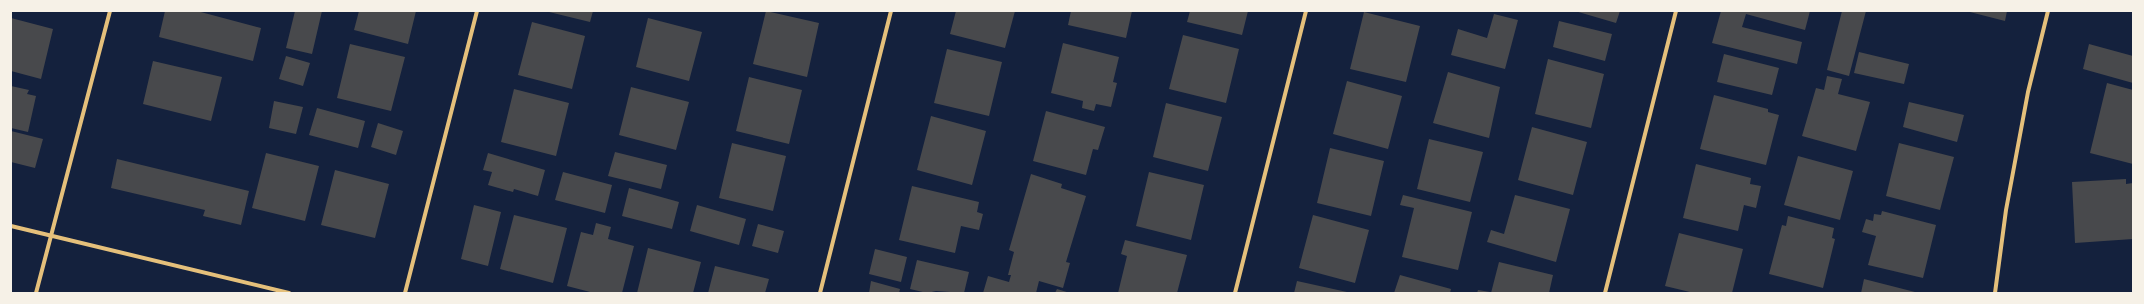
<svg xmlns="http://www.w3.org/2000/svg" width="2144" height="304" viewBox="0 0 2144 304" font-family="'Asap Condensed',sans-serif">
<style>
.building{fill:#48494c}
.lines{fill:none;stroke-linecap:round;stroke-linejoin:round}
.minor{stroke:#e5c07b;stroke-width:4}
</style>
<rect width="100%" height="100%" fill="#14213d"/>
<path class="building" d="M165,11H197L261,28L253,61L159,37Z
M295,11H322L312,54L286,48Z
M359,11H416L408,44L354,30Z
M545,11H593L590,22Z
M766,11L819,23L807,77L753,64Z
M956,11H1015L1005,48L950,34Z
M1071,11H1132L1126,38L1068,25Z
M1190,11H1248L1242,35L1187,22Z
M1575,11H1620L1616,23Z
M1721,11H1810L1805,30L1746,14L1742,27L1802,42L1797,64L1712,43Z
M1842,11H1866L1849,76L1827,70Z
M1966,11H2007L2005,21Z
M1364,12L1420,26L1406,82L1350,69Z
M1494,14L1518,20L1505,69L1451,55L1458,29L1487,38Z
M11,18L53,29L41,79L11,71Z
M648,18L702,32L689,81L636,67Z
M1559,21L1612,34L1605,61L1553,47Z
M532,22L585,36L572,89L518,75Z
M1183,35L1239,49L1226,103L1169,89Z
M1063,43L1119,57L1113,82L1117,83L1111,107L1096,104L1094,111L1082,108L1083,101L1051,93Z
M350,44L405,57L391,111L337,98Z
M2089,44L2133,56V83L2083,69Z
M947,49L1002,62L989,116L934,103Z
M1859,52L1909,64L1904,84L1854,73Z
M1724,54L1779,68L1772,95L1717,82Z
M286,56L310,63L303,86L279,79Z
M1548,59L1604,74L1591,128L1535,114Z
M153,61L222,77L211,121L143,104Z
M1448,72L1500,87L1489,138L1433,123Z
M1827,76L1842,79L1838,94L1870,102L1856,151L1802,136L1816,88L1824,90Z
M749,77L802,90L789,144L736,131Z
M1347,81L1402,96L1388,149L1333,134Z
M2107,83L2133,90V164L2090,153Z
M11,86L29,90L27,94L36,96L28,132L11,128Z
M631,87L689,102L676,150L619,135Z
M514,89L569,103L556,156L501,142Z
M1714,95L1768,109V112L1779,115L1766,165L1700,149Z
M274,101L303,107L296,134L269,128Z
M1909,102L1964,115L1957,142L1903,127Z
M1166,103L1222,117L1208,171L1153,157Z
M317,108L365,121L358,148L309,135Z
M1046,111L1105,127L1098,150L1093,149L1086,175L1033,161Z
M931,116L986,131L972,185L917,170Z
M378,123L403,131L396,155L371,147Z
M1532,127L1587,142L1573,195L1518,180Z
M11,131L43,139L35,168L11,162Z
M1429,139L1483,152L1470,202L1417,189Z
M732,143L786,156L773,211L719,198Z
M1899,143L1954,157L1940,210L1886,196Z
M1330,148L1384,161L1371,216L1317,203Z
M615,152L667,165L661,189L608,176Z
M266,153L319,166L305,221L252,208Z
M488,153L545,170L538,196L514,189L513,192L488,185L492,172L483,170Z
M1798,156L1853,171L1840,220L1784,205Z
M117,159L249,191L241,225L203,216L205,210L111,188Z
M1696,164L1751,178L1750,184L1761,186L1756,208L1744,205L1738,231L1683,218Z
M335,170L389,184L375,238L321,225Z
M563,172L612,185L605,213L555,200Z
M1149,172L1204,185L1191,240L1136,226Z
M1031,174L1062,184L1061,188L1086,196L1066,262L1070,263L1063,288L1039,281L1036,293H983L988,276L1009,282L1011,275H1008L1014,252L1009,250Z
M2126,179V184L2133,183V239L2075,243L2072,182Z
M912,186L979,202L977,212L983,214L979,230L961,226L955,253L899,240Z
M629,188L679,202L672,229L622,216Z
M1403,195L1472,212L1458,270L1402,257L1414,208L1400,205Z
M1515,195L1570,209L1556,262L1487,242L1491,230L1504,234Z
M474,205L501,212L488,266L461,259Z
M697,205L746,219L739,245L690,231Z
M1882,211L1936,225L1923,278L1868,265L1876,236L1862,232L1866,219L1873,221L1874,214L1881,215Z
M514,215L567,228L553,283L500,269Z
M1313,215L1369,230L1355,283L1299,268Z
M1788,216L1834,228L1832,238L1835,239L1823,288L1769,274L1782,225L1786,226Z
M596,223L611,227L608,239L634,246L622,293H594L567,286L581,232L593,235Z
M758,224L784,231L778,253L752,246Z
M1679,233L1743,249L1732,293H1694L1665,286Z
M1125,240L1187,255L1177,293H1118L1127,256L1121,254Z
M648,248L701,262L693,293H637Z
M875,249L907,257L901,282L869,274Z
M917,260L969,272L964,293L936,291L927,293L910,289Z
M1499,262L1553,275L1549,293H1491Z
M715,266L769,279L765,293H708Z
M1400,275L1451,289L1450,293H1394Z
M1864,279L1915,292V293H1861Z
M871,281L900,289L899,293H869Z
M1297,281L1347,292L1346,293H1294Z
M1057,289L1070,293H1055Z
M1478,290L1490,292V293H1477Z"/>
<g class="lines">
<path class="minor" d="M11,226L289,293
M36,293L110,11
M405,293L477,11
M820,293L891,11
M1235,293L1306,11
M1605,293L1676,11
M1995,293L2006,210L2028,92L2048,11"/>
</g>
<rect width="2144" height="304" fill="none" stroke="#f6f1e7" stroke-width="24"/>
</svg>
